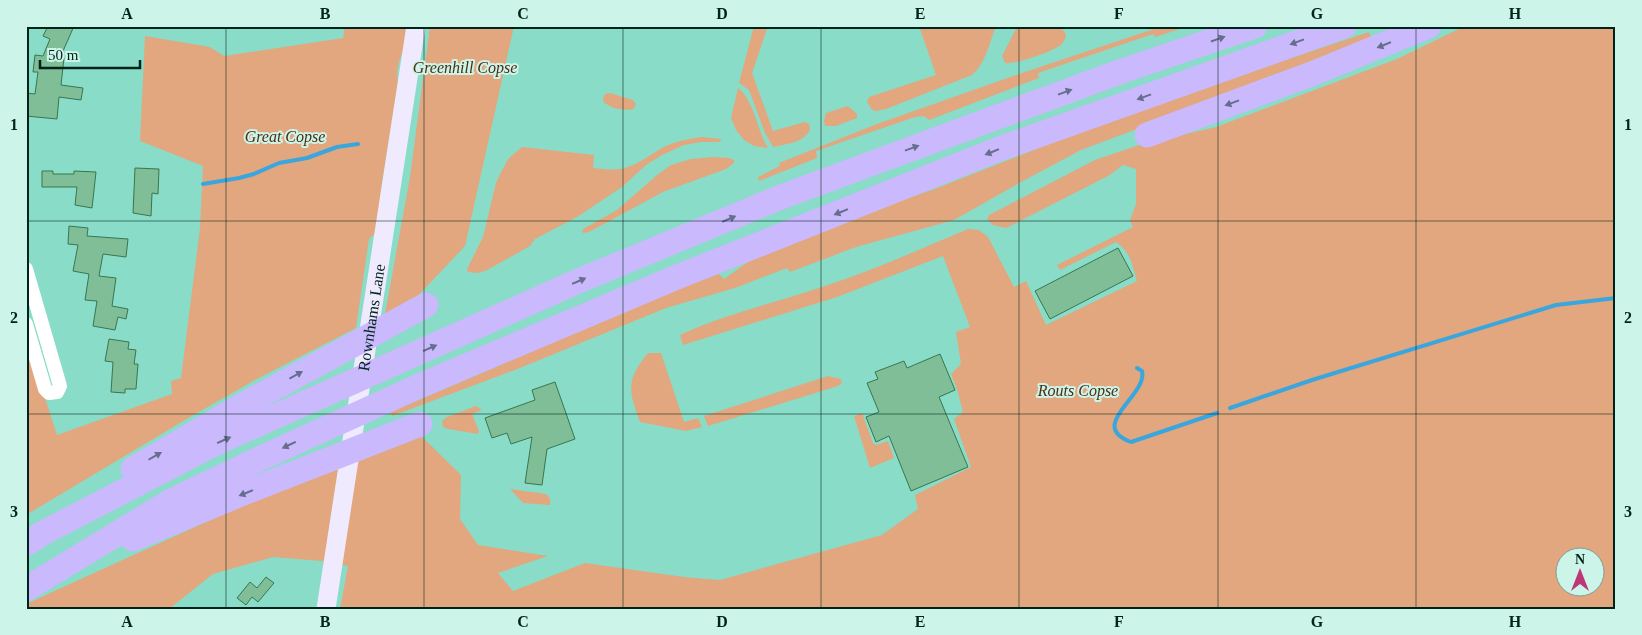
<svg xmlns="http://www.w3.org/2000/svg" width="1642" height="635" viewBox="0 0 1642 635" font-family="'Times New Roman',serif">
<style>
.green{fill:#e2a77e;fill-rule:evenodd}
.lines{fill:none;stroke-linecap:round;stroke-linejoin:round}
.stream{stroke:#3aa6dd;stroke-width:4}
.building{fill:#7fbe96;stroke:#387651}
.street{stroke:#fff;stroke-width:14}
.secondary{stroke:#efeafe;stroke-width:19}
.highway{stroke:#cab9fd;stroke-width:25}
.oneway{fill:#656e8c}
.grid{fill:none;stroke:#00231b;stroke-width:1;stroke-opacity:0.55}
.labels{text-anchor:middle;stroke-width:4;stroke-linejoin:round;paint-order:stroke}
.park-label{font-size:16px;font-style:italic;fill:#4e2c13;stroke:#cdf4e8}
.street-label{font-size:16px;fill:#00231b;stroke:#cdf4e8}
.neatline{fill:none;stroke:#00231b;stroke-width:2}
.grid-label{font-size:16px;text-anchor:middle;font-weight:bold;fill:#00231b}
</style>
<rect width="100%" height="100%" fill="#89dcc7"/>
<path class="green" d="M345,26H411C408,47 394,60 398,83L382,183L376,232L369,239L356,328L255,380L185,420L26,515V339L57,435L172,394L171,381L181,378L200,228L203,166L140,141L145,36L210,47L224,56L343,38Z
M430,26H514L465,246L413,301L385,314L410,177Z
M754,26H768L752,73L773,131L805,122L809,124L810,129C805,143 785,144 773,147L765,133L749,90L739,83Z
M919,26H996C990,42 985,64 972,75L886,109L877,111L872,110L867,102L869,97L936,75Z
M1021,26H1059C1061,29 1066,32 1066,36C1065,39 1062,45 1059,46C1051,52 1014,65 1005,63L1002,56L1017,27Z
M1163,26H1189L1155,37L1153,34L1038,73L1039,78L929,120L924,116L915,117L816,151L817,158L759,181L758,177L780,166L779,163L877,124L1019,74Z
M1465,26H1616V609H340L348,566L322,561L273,557L213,574L169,609H26V604L331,465L417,432L461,475L460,519L478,545L548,556L498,573L513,591L585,563L684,577L720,580L882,535L918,509L915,495L971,467L954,419L963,412L957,389L951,374L961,364L956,332L970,327L943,256L837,297L683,345L680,335C725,314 775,303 822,287C872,271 920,249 968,229L979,230L988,237L1014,287L1026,281L1046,325L1137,281C1132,265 1131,252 1116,242L1060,270L1057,265L1133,227L1130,220L1136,204V169L1123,165L1108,176L1006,228L993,225L987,219L989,215L1095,160L1142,144L1216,127L1397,59ZM1564,558H1594V588H1564Z
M1369,32L1371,37L1249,87L1081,150L1021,182L954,220L856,247L790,272L787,268L735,288L666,308L515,370L392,416L391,412L688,284L719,274L724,279L752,259L894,203L932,190L1072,135L1294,57Z
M738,88C754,100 757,130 768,148L754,146L744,140L736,130L731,118Z
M610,93L633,100L636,104L634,109C623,111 611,109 603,101V98L605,94Z
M848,106L857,114V118L836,126H825L824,121L826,113Z
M702,137L721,139L720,142H701L684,145L662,155L646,165L622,187L577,217L535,239L530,246L487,270L478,273L468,272L467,269L483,237L496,183L500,174L509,158L522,147L594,155L593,168C604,169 615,171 625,168C639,164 651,154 664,147C676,141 689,139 702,137Z
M713,157L729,158L734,160V163L726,169L663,192L589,232L583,233L582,230L585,228L617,210L657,175L671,165L691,159Z
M648,353H661L684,422L698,418L702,427L686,431L640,422C628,390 626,380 648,353Z
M828,376L841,379L842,383L838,386L708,426L704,416Z
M476,406L482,410L472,414L479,431L478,434L448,429L443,427L442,421L447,417Z
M862,413L873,443L876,445L888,441L894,458L870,468L854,416Z
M510,489L546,494L550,498V505L523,503Z"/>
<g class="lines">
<path class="stream" d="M203,184L239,178L254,174L279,163L307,158L337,147L358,144
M1137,368L1142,371C1148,396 1086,425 1131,442L1217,413
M1230,408L1312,380L1556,305L1616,298"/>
</g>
<path class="building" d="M48,26H74L60,58H64L61,85L83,88L81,100L59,97L57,119L26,116V93L35,94L38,72H33L35,55L43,56L50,39L43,36Z
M135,168L159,169L158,194L152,193L151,216L133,213Z
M42,171H53V174H74V171L96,172L92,208L75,205L77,187H42Z
M69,226L88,228L87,236L128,239L126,257L103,254L99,276L116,278L112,306L128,309L126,319L118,317L115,330L93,326L97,301L85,300L89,274L73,271L78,245L68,244Z
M1118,248L1133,276L1050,319L1035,291Z
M109,339L129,342L128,349L136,350L134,364H138L136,389H125V393L111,392L113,362L105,361Z
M940,354L955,390L939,397L968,467L911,491L889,436L876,442L866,417L879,412L867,383L878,379L875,372L904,361L907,368Z
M555,382L575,439L547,449L542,485L525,483L532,437L511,444L507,433L492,438L485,418L535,400L532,390Z
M266,577L274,583L258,602L252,597L246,605L237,598L250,582L257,588Z"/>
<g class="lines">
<path class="street" d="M26,269L60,386L57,392L49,393L45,389L26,324"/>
<path class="secondary" id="s1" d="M326,609L416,26"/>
<path class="highway" d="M1147,135L1309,75L1429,26
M133,469L241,406L426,305
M133,539L241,494L420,424
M26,544L43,533L216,443L576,282L781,197L1122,71L1255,26
M26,589L171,501L261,458L419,386L677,277L999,149L1344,26"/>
</g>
<defs><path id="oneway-solid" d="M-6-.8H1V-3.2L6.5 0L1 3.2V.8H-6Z" transform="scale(1.25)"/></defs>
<g class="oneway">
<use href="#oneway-solid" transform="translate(1218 39) rotate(-19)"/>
<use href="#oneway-solid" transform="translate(1297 42) rotate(160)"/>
<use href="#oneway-solid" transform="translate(1384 45) rotate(158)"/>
<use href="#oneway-solid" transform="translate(1065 92) rotate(-20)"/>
<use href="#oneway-solid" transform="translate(1144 97) rotate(160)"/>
<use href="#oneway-solid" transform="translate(1232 103) rotate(160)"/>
<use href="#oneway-solid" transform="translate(912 148) rotate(-20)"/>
<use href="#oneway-solid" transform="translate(992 152) rotate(158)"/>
<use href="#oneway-solid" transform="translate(841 212) rotate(158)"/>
<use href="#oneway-solid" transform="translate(729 219) rotate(-23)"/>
<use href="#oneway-solid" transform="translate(579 281) rotate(-23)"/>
<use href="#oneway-solid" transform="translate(430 348) rotate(-24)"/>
<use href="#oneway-solid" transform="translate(296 375) rotate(-29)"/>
<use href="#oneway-solid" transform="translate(224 440) rotate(-24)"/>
<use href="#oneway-solid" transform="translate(289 445) rotate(155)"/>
<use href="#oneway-solid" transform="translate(155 456) rotate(-30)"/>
<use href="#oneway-solid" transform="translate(246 493) rotate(158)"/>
</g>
<path class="grid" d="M226,26V609M424,26V609M623,26V609M821,26V609M1019,26V609M1218,26V609M1416,26V609M26,221H1616M26,414H1616"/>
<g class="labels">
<g class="park-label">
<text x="465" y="73">Greenhill Copse</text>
<text x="285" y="142">Great Copse</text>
<text x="1078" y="396">Routs Copse</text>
</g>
<g class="street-label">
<text dy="6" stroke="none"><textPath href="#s1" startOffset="295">Rownhams Lane</textPath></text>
</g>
</g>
<rect width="1642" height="635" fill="none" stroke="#cdf4e8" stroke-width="55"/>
<g transform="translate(1580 572)"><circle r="24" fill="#cdf4e8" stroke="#7ba096"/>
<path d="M0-4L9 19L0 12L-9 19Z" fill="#bd3676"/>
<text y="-8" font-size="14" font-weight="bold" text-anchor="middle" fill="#00231b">N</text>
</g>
<path d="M40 60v8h100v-8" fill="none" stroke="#00231b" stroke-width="2.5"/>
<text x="48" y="60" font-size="15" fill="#00231b" stroke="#cdf4e8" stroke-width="4" paint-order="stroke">50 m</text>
<rect x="28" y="28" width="1586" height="580" class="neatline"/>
<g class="grid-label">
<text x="127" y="19">A</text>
<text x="325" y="19">B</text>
<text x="523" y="19">C</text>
<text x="722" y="19">D</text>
<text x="920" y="19">E</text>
<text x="1119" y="19">F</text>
<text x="1317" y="19">G</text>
<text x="1515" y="19">H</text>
<text x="14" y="130">1</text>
<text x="1628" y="130">1</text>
<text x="14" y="323">2</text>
<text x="1628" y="323">2</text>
<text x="14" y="517">3</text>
<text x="1628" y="517">3</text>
<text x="127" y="627">A</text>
<text x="325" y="627">B</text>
<text x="523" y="627">C</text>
<text x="722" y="627">D</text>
<text x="920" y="627">E</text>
<text x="1119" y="627">F</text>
<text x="1317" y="627">G</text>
<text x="1515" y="627">H</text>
</g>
</svg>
